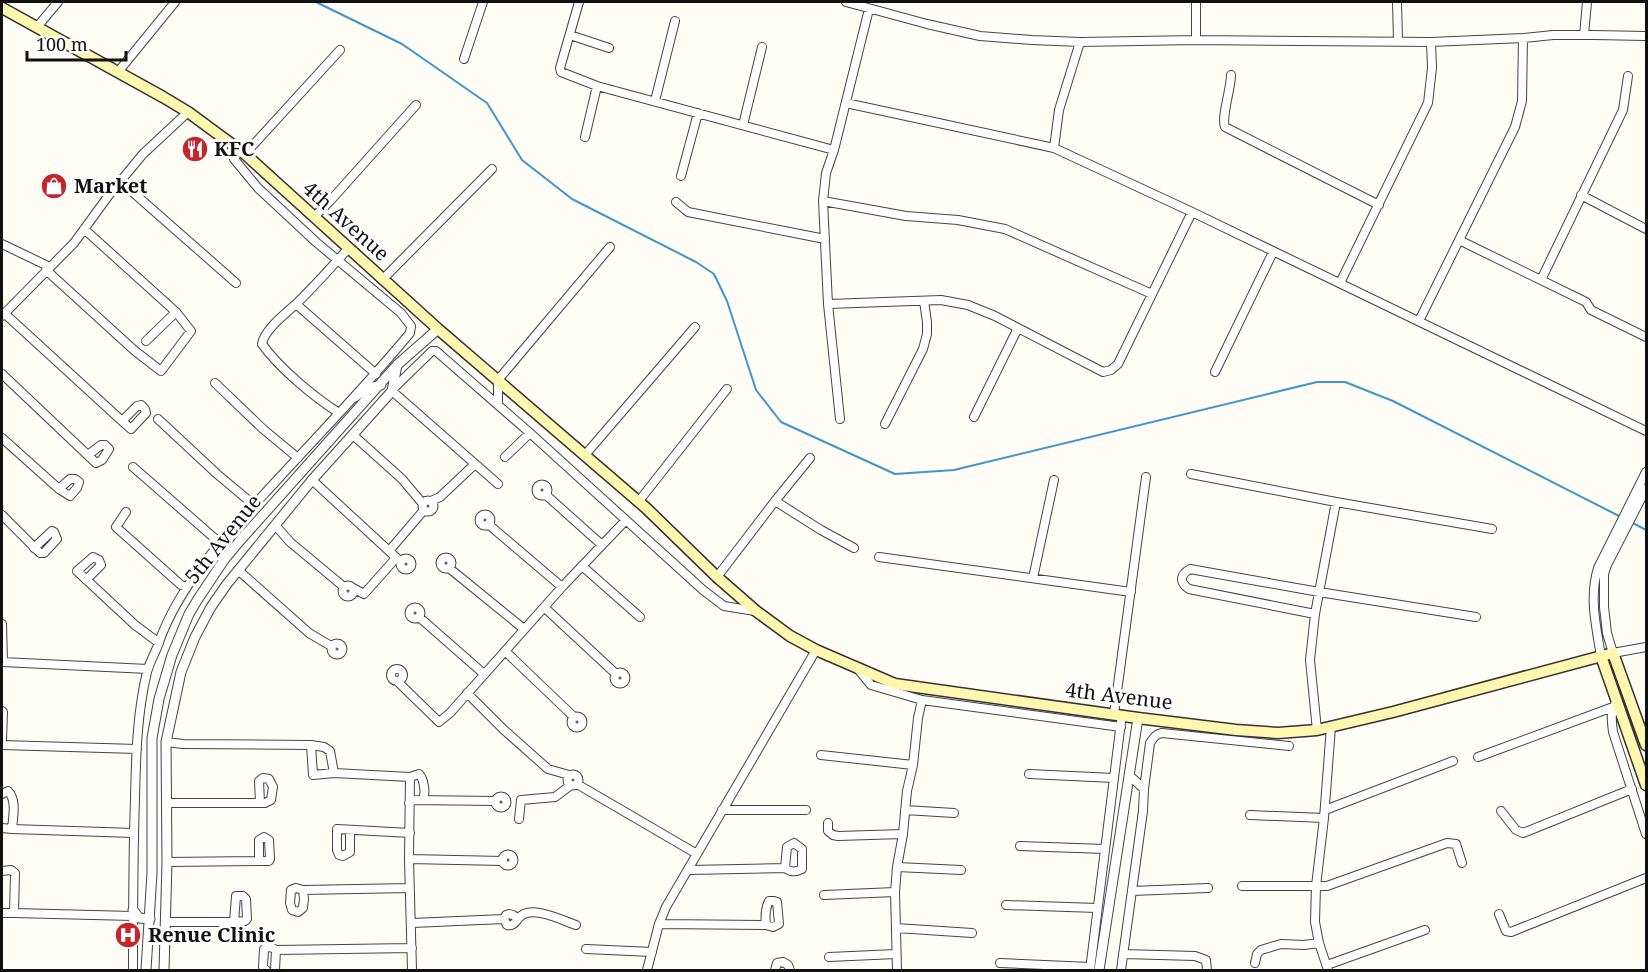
<svg xmlns="http://www.w3.org/2000/svg" width="1648" height="972" viewBox="0 0 1648 972" font-family="'Noto Serif',serif">
<style>
.lines{fill:none;stroke-linecap:round;stroke-linejoin:round}
.stream{stroke:#3f96cf;stroke-width:2}
.minor-casing{stroke:#444;stroke-width:10}
.tertiary-casing{stroke:#444;stroke-width:11}
.secondary-casing{stroke:#333;stroke-width:13}
.minor{stroke:#fff;stroke-width:8}
.tertiary{stroke:#fff;stroke-width:9}
.secondary{stroke:#fff6b0;stroke-width:10}
.labels{text-anchor:middle;stroke-width:6;stroke-linejoin:round;paint-order:stroke}
.poi-label{font-size:20px;font-weight:bold;fill:#111;stroke:#fff;text-anchor:start}
.street-label{font-size:20px;fill:#111;stroke:#fff}
</style>
<rect width="100%" height="100%" fill="#fffdf5"/>
<g class="lines">
<path class="stream" d="M316,2L402,44L487,103L522,160L572,199L696,262L714,274L727,301L756,390L781,422L895,474L954,470L1317,382H1345L1393,401L1621,517
M1631,522L1646,530"/>
<defs>
<path id="minor" d="M579,2L560,68L561,72L597,86L834,150
M846,2L927,24L980,36L1032,40L1080,42L1196,40L1431,42L1523,38L1553,35H1594L1646,36
M1196,2V40
M1397,2L1398,41
M37,27L58,2
M570,35L609,48
M1584,35L1587,2
M464,59L483,2
M118,72L175,2
M1231,75C1231,89 1221,117 1225,127L1379,205
M655,101L675,21
M846,103L1054,148L1192,212L1646,431
M743,125L762,47
M585,137L597,86
M1054,148L1059,110L1080,42
M245,154L340,50
M681,176L698,113
M120,181L236,283
M1581,195L1646,229
M823,201L906,216L958,220L1005,229L1152,294
M676,202L688,212L825,239
M314,217L331,200L416,105
M1459,240L1586,302L1591,310L1646,337
M2,244L50,267
M46,270L135,351L161,371L191,331L176,312L84,229
M383,279L492,169
M1541,280L1623,110L1628,76
M1340,283L1428,103L1432,68L1431,42
M296,304L376,374
M828,304L941,300L968,305L995,316L1103,372L1111,370L1118,364L1192,212
M4,313L122,421L131,429L146,413L145,409L141,405L137,406L122,421
M2,316L74,243L109,195L143,154L188,112
M1419,321L1515,127L1522,101L1523,38
M146,341L176,312
M1215,372L1273,252
M2,374L96,463L102,460L109,449L105,445H101L88,455
M215,383L263,429L298,458
M394,388L432,351H436L530,433L703,590L724,606L755,611
M392,391L498,484
M498,405V380L610,247
M339,413C314,397 279,368 262,344C264,330 285,314 296,304C314,287 331,267 348,249
M974,417L1018,328
M158,419L217,474L254,505
M840,419L828,304L823,201L826,173L834,150L869,9
M885,424L923,349L927,334V322L924,301
M353,435L402,479L423,504
M2,438L59,489L70,496L77,488L79,482L75,479H70L59,489
M585,455L695,327
M505,457L530,433
M133,467L220,543
M1191,474L1336,502L1492,529
M312,480L401,562
M536.5 490a5.5 5.5 0 1 1 11 0a5.5 5.5 0 1 1-11 0Z
M1646,489L1607,565L1604,574V607L1607,633L1613,653L1646,647
M546,495L602,545
M422.5 506a5.5 5.5 0 1 1 11 0a5.5 5.5 0 1 1-11 0Z
M431,501L440,497L475,464
M639,501L727,389
M775,501L821,530L854,548
M126,512L116,527L181,585L187,587
M479.5 520a5.5 5.5 0 1 1 11 0a5.5 5.5 0 1 1-11 0Z
M2,515L40,553H44L57,539L54,532L52,531L34,548
M488,524L562,587
M275,525L290,542L344,587
M389,551L424,510
M879,557L1131,592
M440.5 563a5.5 5.5 0 1 1 11 0a5.5 5.5 0 1 1-11 0Z
M400.5 564a5.5 5.5 0 1 1 11 0a5.5 5.5 0 1 1-11 0Z
M582,566L640,617
M449,568L524,629
M238,570L309,633L331,646
M717,577L775,501L810,458
M1033,578L1054,480
M86,580L101,565L99,560L93,557L77,571L135,625L159,643
M342.5 591a5.5 5.5 0 1 1 11 0a5.5 5.5 0 1 1-11 0Z
M353,588L364,594L396,558
M409.5 613a5.5 5.5 0 1 1 11 0a5.5 5.5 0 1 1-11 0Z
M545,608L616,674
M1315,614L1189,589C1179,582 1180,575 1190,569L1319,592L1476,617
M419,617L484,674
M2,624L3,662
M331.5 649a5.5 5.5 0 1 1 11 0a5.5 5.5 0 1 1-11 0Z
M505,651L574,717
M1601,656C1596,626 1589,597 1598,568L1646,472
M2,662L148,669
M857,668L871,685L922,700L1121,727
M391 675a6 6 0 1 1 12 0a6 6 0 1 1-12 0Z
M614.5 678a5.5 5.5 0 1 1 11 0a5.5 5.5 0 1 1-11 0Z
M398,682L439,722L450,713L562,587L626,520
M467,693L503,729L548,769L569,775
M1615,704C1610,712 1612,723 1613,732L1646,834
M2,711L3,712L2,740
M1114,714L1146,477
M571.5 722a5.5 5.5 0 1 1 11 0a5.5 5.5 0 1 1-11 0Z
M1317,730L1310,660L1315,614L1336,502
M166,742L183,744L311,745L324,747L330,751L334,773
M2,745L137,749
M311,745L313,775L334,773L410,777L419,774C424,779 426,793 423,799
M821,755L913,765
M1478,757L1613,707
M1029,774L1114,778
M567.5 780a5.5 5.5 0 1 1 11 0a5.5 5.5 0 1 1-11 0Z
M1129,775L1144,789
M410,777L409,859L412,970
M577,784L697,854
M2,794L8,791C17,800 13,817 12,829L2,828
M495.5 802a5.5 5.5 0 1 1 11 0a5.5 5.5 0 1 1-11 0Z
M167,803H265L271,800L273,787L269,779L263,778L259,781L260,803
M409,803L414,800L495,801
M722,810H806
M905,810L954,813
M1325,810L1453,761
M1501,811L1516,830L1523,833L1632,789
M1250,815L1324,818
M519,819L521,800L555,797L571,785
M828,823V831L833,835L838,836L903,834
M12,829L134,833
M350,830V852L343,856L339,855L337,850V829L410,833
M264,837L269,840L270,859L269,861H259V840Z
M1020,846L1105,849
M502.5 860a5.5 5.5 0 1 1 11 0a5.5 5.5 0 1 1-11 0Z
M409,859L503,861
M167,862L259,861
M897,867L961,870
M689,870L785,868C791,873 796,872 802,869V849L794,843L787,847L785,868
M2,871L11,870L15,873L14,913H2
M1242,886H1327L1447,843L1456,844L1462,863
M303,890L304,899L303,908L298,912L292,910L290,903L291,890L296,888L303,890L410,888
M1132,891L1208,888
M824,895L895,892
M236,896H243L246,899L247,919L245,921L234,922Z
M1006,905L1097,908
M14,913L133,916
M509,914L513,915L518,919C515,923 513,926 507,925L504,919L506,915Z
M1499,914L1506,931L1511,932L1646,878
M518,919C529,903 561,920 576,925
M165,922H234
M412,923L504,919
M659,924L766,925L773,927L779,924L777,902L774,901H769C765,909 765,917 766,925
M896,928L972,933
M586,949L652,952
M1123,954L1195,956L1206,960L1207,970
M829,957L896,954
M1000,963L1090,967
M1255,963L1257,954L1261,950L1281,944L1304,945L1319,943
M1327,965L1425,930
M133,970C133,913 133,855 135,798C136,756 137,713 147,672C150,661 156,652 159,642C182,578 234,527 279,478C323,430 368,384 410,333L411,326L401,313L316,242L258,188L234,159L233,153L235,146
M266,970L263,967L264,949C269,946 272,947 276,950L412,948
M275,970L276,950
M647,970L659,924L666,907L816,650
M775,970L777,963L783,962L788,965L790,970
M897,970L895,892L897,867L903,834L907,791L913,765L918,718L922,700
M1090,970L1121,722
M1121,970L1143,811L1144,789L1150,743C1154,737 1156,734 1162,733L1289,746
M1328,970L1319,943L1315,922L1316,886L1324,818L1331,727"/>
<path id="tertiary" d="M355,397L365,389L381,385
M133,910L139,918L150,919
M146,970L152,873V738L159,699L172,655L189,614L198,599L224,560L238,543L397,365L438,329
M164,970L167,862L166,742L181,672L195,637L211,607L227,584L312,480L392,391L397,365
M1099,970L1138,718"/>
<path id="secondary" d="M2,8L163,97L188,112L245,154L438,329L646,508L717,577L756,611L790,636L816,650L895,684L1138,718L1236,730L1278,733L1317,730L1393,712L1613,653L1646,745
M1601,656L1646,785"/>
</defs>
<use href="#minor" class="minor-casing"/>
<use href="#tertiary" class="tertiary-casing"/>
<use href="#secondary" class="secondary-casing"/>
<use href="#minor" class="minor"/>
<use href="#tertiary" class="tertiary"/>
<use href="#secondary" class="secondary"/>
</g>
<defs>
<symbol id="restaurant-disc" viewBox="-11 -11 22 22"><circle r="9.5" fill="#c4262e" stroke="#fff"/><path d="M-5-6h1v4h1v-4h1v4h1v-4h1v5L-1.5 .5V6h-2V.5L-5-1ZM5-6V6H3V1.5H1.5Q1.5-4 5-6Z" fill="#fff"/></symbol>
<symbol id="shop-disc" viewBox="-11 -11 22 22"><circle r="9.5" fill="#c4262e" stroke="#fff"/><path d="M-5-2.5h2.3a2.7 3.5 0 0 1 5.4 0H5L5.5 6h-11ZM-1.5-2.5h3a1.5 2.3 0 0 0-3 0Z" fill="#fff"/></symbol>
<symbol id="hospital-disc" viewBox="-11 -11 22 22"><circle r="9.5" fill="#c4262e" stroke="#fff"/><path d="M-5-5h3v3.5h4V-5h3V5h-3V1.5h-4V5h-3Z" fill="#fff"/></symbol>
</defs>
<g fill-rule="evenodd">
<use href="#restaurant-disc" x="180" y="134" width="30" height="30"/>
<use href="#shop-disc" x="39" y="171" width="30" height="30"/>
<use href="#hospital-disc" x="113" y="920" width="30" height="30"/>
</g>
<g class="labels">
<g class="poi-label">
<text x="214" y="156">KFC</text>
<text x="74" y="193">Market</text>
<text x="148" y="942">Renue Clinic</text>
</g>
<g class="street-label">
<text transform="translate(346 221) rotate(42)" y="7">4th Avenue</text>
<text transform="translate(223 539) rotate(-51)" y="7">5th Avenue</text>
<text transform="translate(1119 696) rotate(7)" y="7">4th Avenue</text>
</g>
</g>
<rect width="1648" height="972" fill="none" stroke="#111111" stroke-width="6"/>
<path d="M27 51v9h99v-9" fill="none" stroke="#111111" stroke-width="3"/>
<text x="36" y="51" font-size="18" fill="#111111" stroke="#ffffff" stroke-width="4.5" paint-order="stroke">100 m</text>
</svg>
